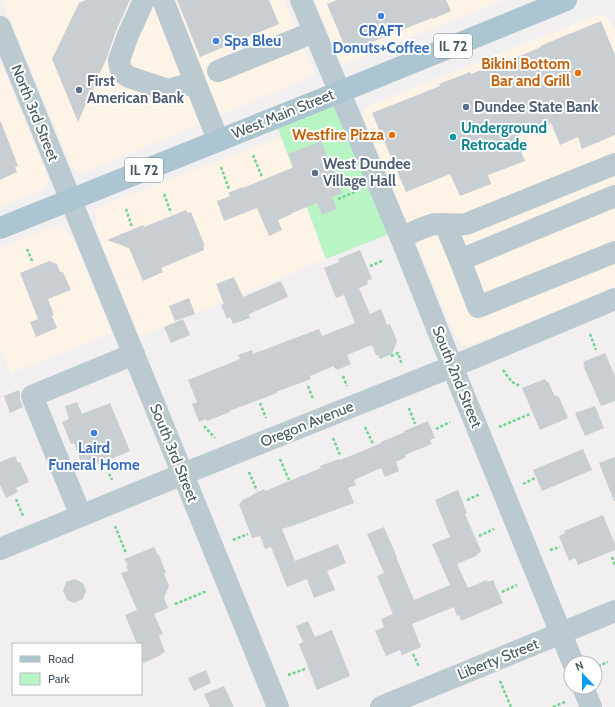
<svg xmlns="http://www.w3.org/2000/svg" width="615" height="707" viewBox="0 0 615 707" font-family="Cabin,sans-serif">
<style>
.commercial{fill:#fef3e7}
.green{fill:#b9f4c5}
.building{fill:#c9ced2}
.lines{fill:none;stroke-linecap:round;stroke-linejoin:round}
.path{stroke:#6ed58f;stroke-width:2.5;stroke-dasharray:3 2;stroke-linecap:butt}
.minor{stroke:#bbcad0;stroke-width:22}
.major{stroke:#acc6d1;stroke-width:22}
.shop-dot{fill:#3f7fe0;stroke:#fff;stroke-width:1.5}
.food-dot{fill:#e8710a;stroke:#fff;stroke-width:1.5}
.service-dot{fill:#5c6f8a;stroke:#fff;stroke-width:1.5}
.culture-dot{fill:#0f9aa8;stroke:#fff;stroke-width:1.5}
.labels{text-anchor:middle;stroke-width:4;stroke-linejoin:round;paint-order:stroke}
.shield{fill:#fff;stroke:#7d8a8f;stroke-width:1}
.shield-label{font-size:14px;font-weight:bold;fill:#45585f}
.shop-label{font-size:15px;font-weight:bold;fill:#366cbe;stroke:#fff}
.food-label{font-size:15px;font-weight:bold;fill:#c56008;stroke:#fff;text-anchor:end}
.service-label{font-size:15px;font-weight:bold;fill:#4e5e75;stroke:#fff;text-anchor:start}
.street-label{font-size:15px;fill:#45585f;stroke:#fff}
.culture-label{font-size:15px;font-weight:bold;fill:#0d838f;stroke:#fff;text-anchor:start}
</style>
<rect width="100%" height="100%" fill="#f2eff0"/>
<path class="commercial" d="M2,0H284L315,75L88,171L78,173L71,165Z
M315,0H503L342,65Z
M602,15L609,20L615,30V287L469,346L461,345L457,339L362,117L364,109L371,105L594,16Z
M0,61L44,167L48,181L46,187L41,190L0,207Z
M281,137L325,259L140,337L97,231L95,211L98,207Z
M58,225H63L74,241L112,333L11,373L0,347V248Z"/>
<path class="green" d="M339,94L396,231L326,259L275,120Z"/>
<path class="building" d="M86,0H130L116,31L107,57L78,122L52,59L79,3Z
M177,0H269L279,24L200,57Z
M337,0H446L451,11L433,19L432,18L347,52L327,4Z
M601,21L615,55V135L582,149L578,137L560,145L551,123L515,137L525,161L488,175L491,184L460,196L450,174L406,192L372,113L440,86L439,84L470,72L471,74L507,60L508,61L541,47L540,46Z
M0,122H1L18,166L15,167L17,172L0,180Z
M321,141L342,193L332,197L337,209L322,215L317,203L292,213V214L278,220L282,230L269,236L257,208L224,221L217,201L230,196L228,193L243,187V188L294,167L288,154Z
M186,210L188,213L191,212L205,246H203L204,250L161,268L163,272L143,281L129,248L107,240L143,225L144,227Z
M360,250L372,279L367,281L368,284L359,288L370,314L381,309L387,325L390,324L397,341L392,354L380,359L378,355H376L372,345L347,355L351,364L337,370L336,368L334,369V366L310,376L311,379L276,392L277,393L229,411L230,412L207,421L206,419L199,422L192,404L197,402L188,380L240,359L238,355L252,350L253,354L319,329L322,336L355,323L344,295L336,298L324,268L339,262L338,259Z
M49,261L57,264L60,272H63L71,290L48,299L54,315L52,316L57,328L36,337L30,322L38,319L20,273Z
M234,277L243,297L281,281L288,297L249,314L250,318L233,324L230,317L227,319L221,305L224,304L216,284Z
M189,298L195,314L175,321L169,306Z
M183,319L190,335L171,343L164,327Z
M605,353L615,376V401L601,406L584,367H585L583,362Z
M545,379L547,382L548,381L554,395L559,397L568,418L540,430L522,388Z
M19,390L20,393V400L23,407L10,413L4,396Z
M77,402L82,414L110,403L130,451L99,464H98L96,462L83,468L74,443L71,444L62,422L69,419L65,406Z
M595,406L604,428L585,436L575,413Z
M428,421L435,438L430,440L432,444L405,455L406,457L396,462L399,471L385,477L381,468L354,480L356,485L348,488L354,503L295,525L282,529L295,561L338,544L346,563L327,571L335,590L314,598L307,579L287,587L271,547L265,549L260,536L252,538L239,504L243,500L256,493L264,489L265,491L321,468L320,466L339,459L340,460L365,450L381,443V442L405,432L404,431Z
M583,449L592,470L542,491L533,470Z
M15,456L18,463L20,462L29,482L16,488L18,492L6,498L0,485V462Z
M615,457V501H614L599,463Z
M458,490L467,513L465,514L481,551L476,556L457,564L468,588L487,580V582L493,580L503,603L461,621L459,615L457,616L454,607L412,624L421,647L402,655L400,650L386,656L375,631L384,627L381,619L393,614L377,576L384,573L367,534L384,527L397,557H396L414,600L450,585L432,544L450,537L435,500Z
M603,515L615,544V550L578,565L575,558L569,561L559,536L565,533L564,531Z
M154,547L158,555H159L166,573H164L169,586L164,598L168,608L154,614L163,634L159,636L165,652L161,654V655L141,664V644H137L125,615L137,610L121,573L128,571L126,566L128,565L124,559Z
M74,579L83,583L86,591L83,599L74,603L67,600L63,591L66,582Z
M308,621L315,637L332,630L350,676L317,690L299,644L303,642L296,626Z
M206,670L211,683L194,691L188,678Z
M224,686L234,707H210L204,694Z"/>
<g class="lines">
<path class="path" d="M253,155L262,177
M221,167L229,189
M333,167L345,163
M164,194L171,213
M338,199L357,191
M126,209L132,227
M27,249L33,263
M370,266L384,260
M590,334L596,350
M391,356L398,353L402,365
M503,370L512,382L520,386
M343,376L347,386
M308,386L313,399
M260,403L266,418
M409,408L415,424
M204,426L215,438
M365,427L373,444
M499,427L530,414
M436,429L450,422
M333,438L340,455
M280,459L289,480
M107,469L112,480
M249,472L257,491
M523,484L535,478
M16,499L23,516
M467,500L480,494
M115,526L126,553
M479,536L494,529
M233,540L248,534
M550,550L560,547
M612,557L615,566
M502,592L517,585
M175,604L207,591
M413,654L419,667
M598,666L608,662
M288,675L305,669
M500,681L511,707
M553,707L565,702"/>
<path class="minor" d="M144,0L128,35L119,60L120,67L123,73L129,77L168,90L195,82
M163,0L195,82L218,140
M301,0L401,238L452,366L573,663
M0,27L278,707
M218,71L314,32
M445,224L460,260L615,196
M401,238C410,234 420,228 431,225C442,222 454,226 466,224L615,164
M460,260L478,307L615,252
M81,516L32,396L134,354
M0,549L183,474L471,359L615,299
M583,687L591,707
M381,707L615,611"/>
<path class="major" d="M0,228L320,100L566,0"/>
</g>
<g class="shop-dot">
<circle cx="381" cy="16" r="4"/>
<circle cx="216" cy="41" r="4"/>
<circle cx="94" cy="433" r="4"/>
</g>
<g class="food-dot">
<circle cx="578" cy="73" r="4"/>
<circle cx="392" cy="135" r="4"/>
</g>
<g class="service-dot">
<circle cx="79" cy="90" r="4"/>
<circle cx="466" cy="107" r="4"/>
<circle cx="315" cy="173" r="4"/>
</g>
<circle class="culture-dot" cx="453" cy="137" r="4"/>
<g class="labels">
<g class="shield">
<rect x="434" y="34" width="38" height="24" rx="3"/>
<rect x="125" y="158" width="38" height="24" rx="3"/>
</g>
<g class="shield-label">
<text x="453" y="51">IL 72</text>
<text x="144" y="175">IL 72</text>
</g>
<g class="shop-label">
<text x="381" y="36">CRAFT<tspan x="381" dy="17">Donuts+Coffee</tspan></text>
<text x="224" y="46" text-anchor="start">Spa Bleu</text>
<text x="94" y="453">Laird<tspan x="94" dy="17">Funeral Home</tspan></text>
</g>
<g class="food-label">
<text x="570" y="69">Bikini Bottom<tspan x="570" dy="17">Bar and Grill</tspan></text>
<text x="384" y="140">Westfire Pizza</text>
</g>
<g class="service-label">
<text x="87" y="86">First<tspan x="87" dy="17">American Bank</tspan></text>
<text x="474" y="112">Dundee State Bank</text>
<text x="323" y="169">West Dundee<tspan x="323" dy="17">Village Hall</tspan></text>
</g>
<g class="street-label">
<text transform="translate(35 113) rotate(68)" y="5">North 3rd Street</text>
<text transform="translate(283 114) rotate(-22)" y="5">West Main Street</text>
<text transform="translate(457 377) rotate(68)" y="5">South 2nd Street</text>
<text transform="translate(307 424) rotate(-22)" y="5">Oregon Avenue</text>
<text transform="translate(174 453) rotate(68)" y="5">South 3rd Street</text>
<text transform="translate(498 659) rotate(-22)" y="5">Liberty Street</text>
</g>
<g class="culture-label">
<text x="461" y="133">Underground<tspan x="461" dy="17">Retrocade</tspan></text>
</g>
</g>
<rect x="12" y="643" width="130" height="52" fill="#ffffff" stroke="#b5bcbf"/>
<rect x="20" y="656" width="20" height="6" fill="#acc6d1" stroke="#b5bcbf"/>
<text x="48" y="663" font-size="12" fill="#45585f">Road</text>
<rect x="20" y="673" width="20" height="12" fill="#b9f4c5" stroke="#b5bcbf"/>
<text x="48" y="683" font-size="12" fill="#45585f">Park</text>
<g transform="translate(583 675) rotate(338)"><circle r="19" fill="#ffffff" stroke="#b5bcbf"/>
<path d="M0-3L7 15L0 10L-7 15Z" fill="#079bf4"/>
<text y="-6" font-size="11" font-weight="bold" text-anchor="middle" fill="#45585f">N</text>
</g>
</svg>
